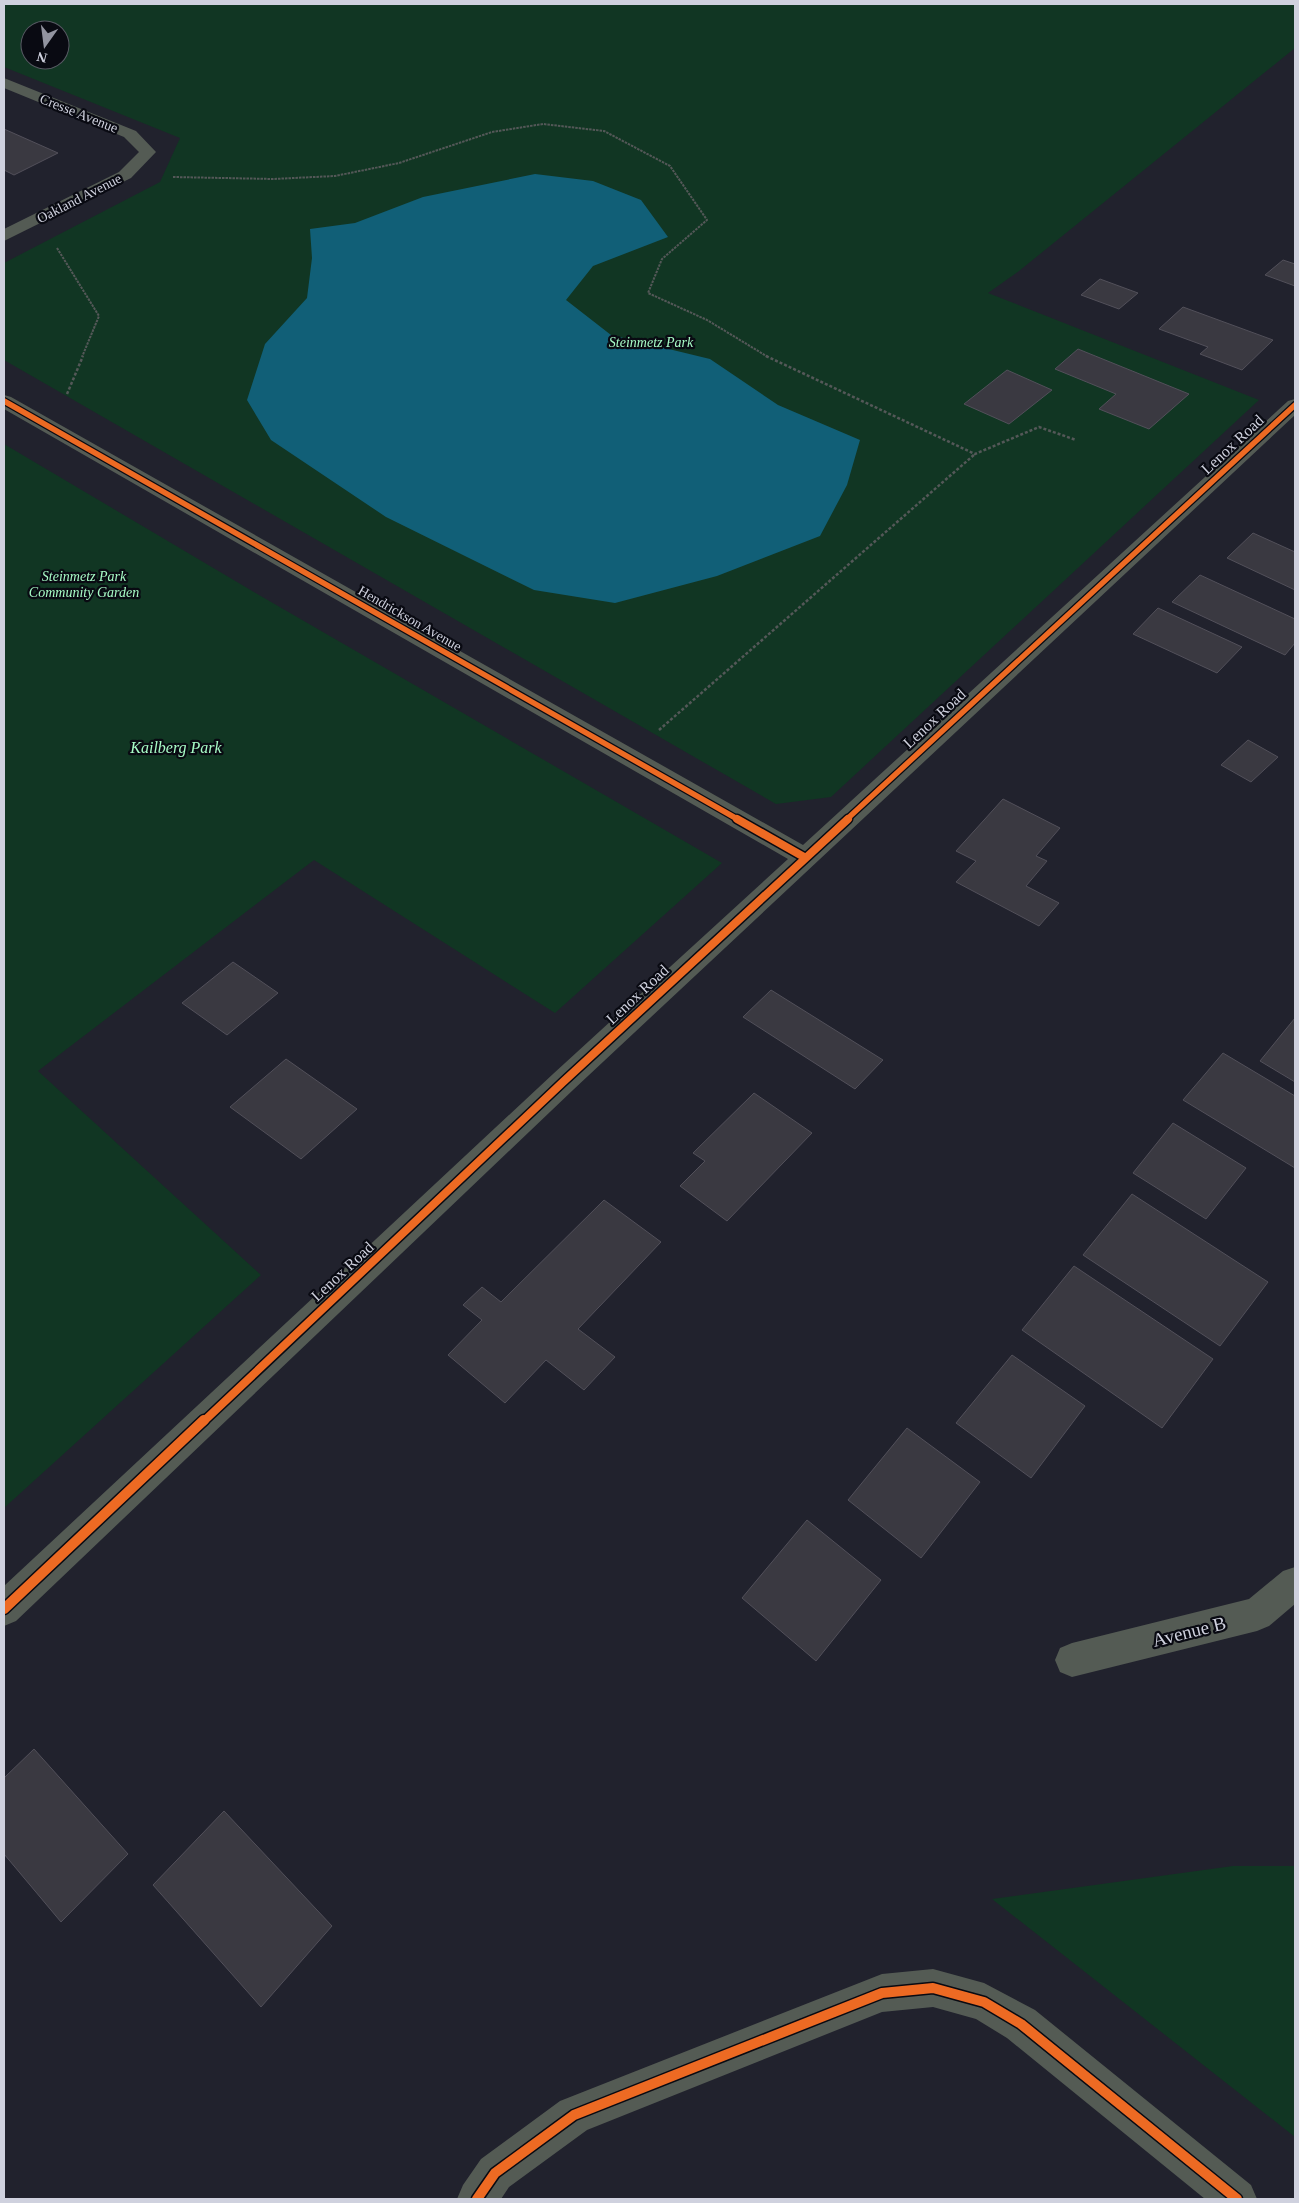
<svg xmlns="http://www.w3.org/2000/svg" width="1299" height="2203" viewBox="0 0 1299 2203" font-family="'Times New Roman',serif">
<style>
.green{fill:#113623;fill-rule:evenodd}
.water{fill:#115f77}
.building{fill:#3a3941;stroke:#52505a}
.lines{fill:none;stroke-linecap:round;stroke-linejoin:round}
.path-far1{stroke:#545858;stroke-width:2;stroke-dasharray:2.5 1;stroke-linecap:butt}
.path{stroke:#545858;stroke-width:2.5;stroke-dasharray:3 2;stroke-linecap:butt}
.street{fill:#545b54;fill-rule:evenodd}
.cycleway-far2-casing{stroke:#090a12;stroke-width:8}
.cycleway-far1-casing{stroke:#090a12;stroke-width:11}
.cycleway-casing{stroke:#090a12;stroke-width:13}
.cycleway-far2{stroke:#ed6a23;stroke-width:5.5}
.cycleway-far1{stroke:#ed6a23;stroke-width:8}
.cycleway{stroke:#ed6a23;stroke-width:10}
.labels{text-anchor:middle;stroke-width:4.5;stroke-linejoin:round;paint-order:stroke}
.far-street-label{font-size:14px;fill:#cfd1de;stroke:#090a12}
.far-park-label{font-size:14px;font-style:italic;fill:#a7fbc6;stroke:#090a12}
.street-label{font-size:16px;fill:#cfd1de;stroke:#090a12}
.park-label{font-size:16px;font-style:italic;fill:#a7fbc6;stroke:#090a12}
.near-street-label{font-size:19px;fill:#cfd1de;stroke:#090a12}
</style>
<rect width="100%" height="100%" fill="#21222d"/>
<path class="green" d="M4,4H1295V48L1019,271L988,293L1259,400L831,797L776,804L4,360V263L160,182L180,138L4,67ZM30,30H60V60H30Z
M4,444L259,595L722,863L555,1013L314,860L38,1071L261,1275L4,1508Z
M1233,1866H1295V2137L992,1899Z"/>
<path class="water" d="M535,174L593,181L641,200L668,237L593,266L566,300L611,335L710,359L778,405L860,440L847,485L820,536L717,576L615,603L534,590L386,517L271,440L247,400L265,344L307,298L312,258L310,229L355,223L423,197Z"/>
<path class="building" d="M4,129L58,153L14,175L4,170Z
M1283,260L1295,264V286L1265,275Z
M1100,279L1138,293L1119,309L1081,295Z
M1183,307L1273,340L1242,370L1200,354L1208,347L1159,329Z
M1078,349L1189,394L1149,429L1099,409L1116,394L1055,369Z
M1007,370L1052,390L1009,424L964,404Z
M1253,533L1295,552V590L1227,558Z
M1200,575L1295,619V643L1285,655L1172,602Z
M1158,608L1242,647L1217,673L1133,634Z
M1248,740L1278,757L1251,782L1221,765Z
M1003,799L1060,828L1036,856L1047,861L1026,886L1059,903L1039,926L956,882L976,861L956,851Z
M233,962L278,993L227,1035L182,1003Z
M771,990L883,1060L855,1089L743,1017Z
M1295,1018V1082L1260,1061Z
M1223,1053L1295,1096V1168L1183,1100Z
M286,1059L357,1109L301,1159L230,1107Z
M754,1093L812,1133L727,1221L680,1186L705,1161L693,1153Z
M1173,1123L1246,1168L1206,1219L1133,1173Z
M1132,1194L1268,1282L1220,1346L1083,1255Z
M604,1200L661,1242L578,1329L615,1357L584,1390L546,1360L505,1403L448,1355L482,1320L463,1305L482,1287L501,1302Z
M1074,1266L1213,1359L1162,1428L1022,1330Z
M1012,1355L1085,1406L1031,1478L956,1423Z
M907,1428L980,1482L921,1558L848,1500Z
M807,1520L881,1580L816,1661L742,1598Z
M34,1749L128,1854L61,1922L4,1854V1778Z
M224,1811L332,1926L261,2007L153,1885Z"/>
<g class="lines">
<path class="path-far1" d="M173,177L273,179L335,176L399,163L492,132L543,124L604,131L670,166L707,220L662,259L648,293L707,320L768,357
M57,248L99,316L82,357"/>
<path class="path" d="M766,356L975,454L1039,427L1076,440
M67,394L83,356
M659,730L975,454"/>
<path class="street" d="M4,78L136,131L156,152L131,178L4,241V229L119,172L139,152L124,137L4,88Z
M4,395L11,397L803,845L1288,401L1295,399V415L573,1090L16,1621L4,1626V1586L553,1074L788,859L4,409Z
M1295,1567V1604L1269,1626L1257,1631L1072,1677L1060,1672L1055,1660L1060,1648L1072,1643L1249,1599L1283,1571Z
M933,1969L984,1983L1035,2010L1251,2185L1257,2199H1205L1007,2038L976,2019L933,2007L882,2012L587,2130L509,2187L501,2199H457L463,2185L481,2159L560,2101L882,1974Z"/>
<defs>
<path id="cycleway-far2" d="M4,401L739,820
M846,820L1295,405"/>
<path id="cycleway-far1" d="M737,819L804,857
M203,1422L563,1082L848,819"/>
<path id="cycleway" d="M4,1609L204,1420
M477,2199L495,2173L574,2115L882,1993L933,1988L984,2002L1021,2024L1237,2199"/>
</defs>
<use href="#cycleway-far2" class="cycleway-far2-casing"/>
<use href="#cycleway-far1" class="cycleway-far1-casing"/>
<use href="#cycleway" class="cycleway-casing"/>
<use href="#cycleway-far2" class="cycleway-far2"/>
<use href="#cycleway-far1" class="cycleway-far1"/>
<use href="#cycleway" class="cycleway"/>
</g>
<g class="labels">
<g class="far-street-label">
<text transform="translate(79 113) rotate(22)" y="5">Cresse Avenue</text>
<text transform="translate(79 198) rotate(-27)" y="5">Oakland Avenue</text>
<text transform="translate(410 618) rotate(30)" y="5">Hendrickson Avenue</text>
</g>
<g class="far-park-label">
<text x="651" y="347">Steinmetz Park</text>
<text x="84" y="581">Steinmetz Park<tspan x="84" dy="16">Community Garden</tspan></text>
</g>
<g class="street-label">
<text transform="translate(1232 444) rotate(-43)" y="6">Lenox Road</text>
<text transform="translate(934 718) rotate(-43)" y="6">Lenox Road</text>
<text transform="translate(637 994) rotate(-43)" y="6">Lenox Road</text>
<text transform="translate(342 1271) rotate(-43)" y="6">Lenox Road</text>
</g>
<g class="park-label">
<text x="176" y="753">Kailberg Park</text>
</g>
<g class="near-street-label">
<text transform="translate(1189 1631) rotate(-14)" y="7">Avenue B</text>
</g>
</g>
<rect width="1299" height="2203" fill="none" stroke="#cfd1de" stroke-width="10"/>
<g transform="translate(45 45) rotate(194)"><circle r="24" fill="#090a12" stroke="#585a64"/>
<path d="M0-4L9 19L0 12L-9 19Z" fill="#9294a0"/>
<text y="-8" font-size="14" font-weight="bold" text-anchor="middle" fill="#cfd1de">N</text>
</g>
</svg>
